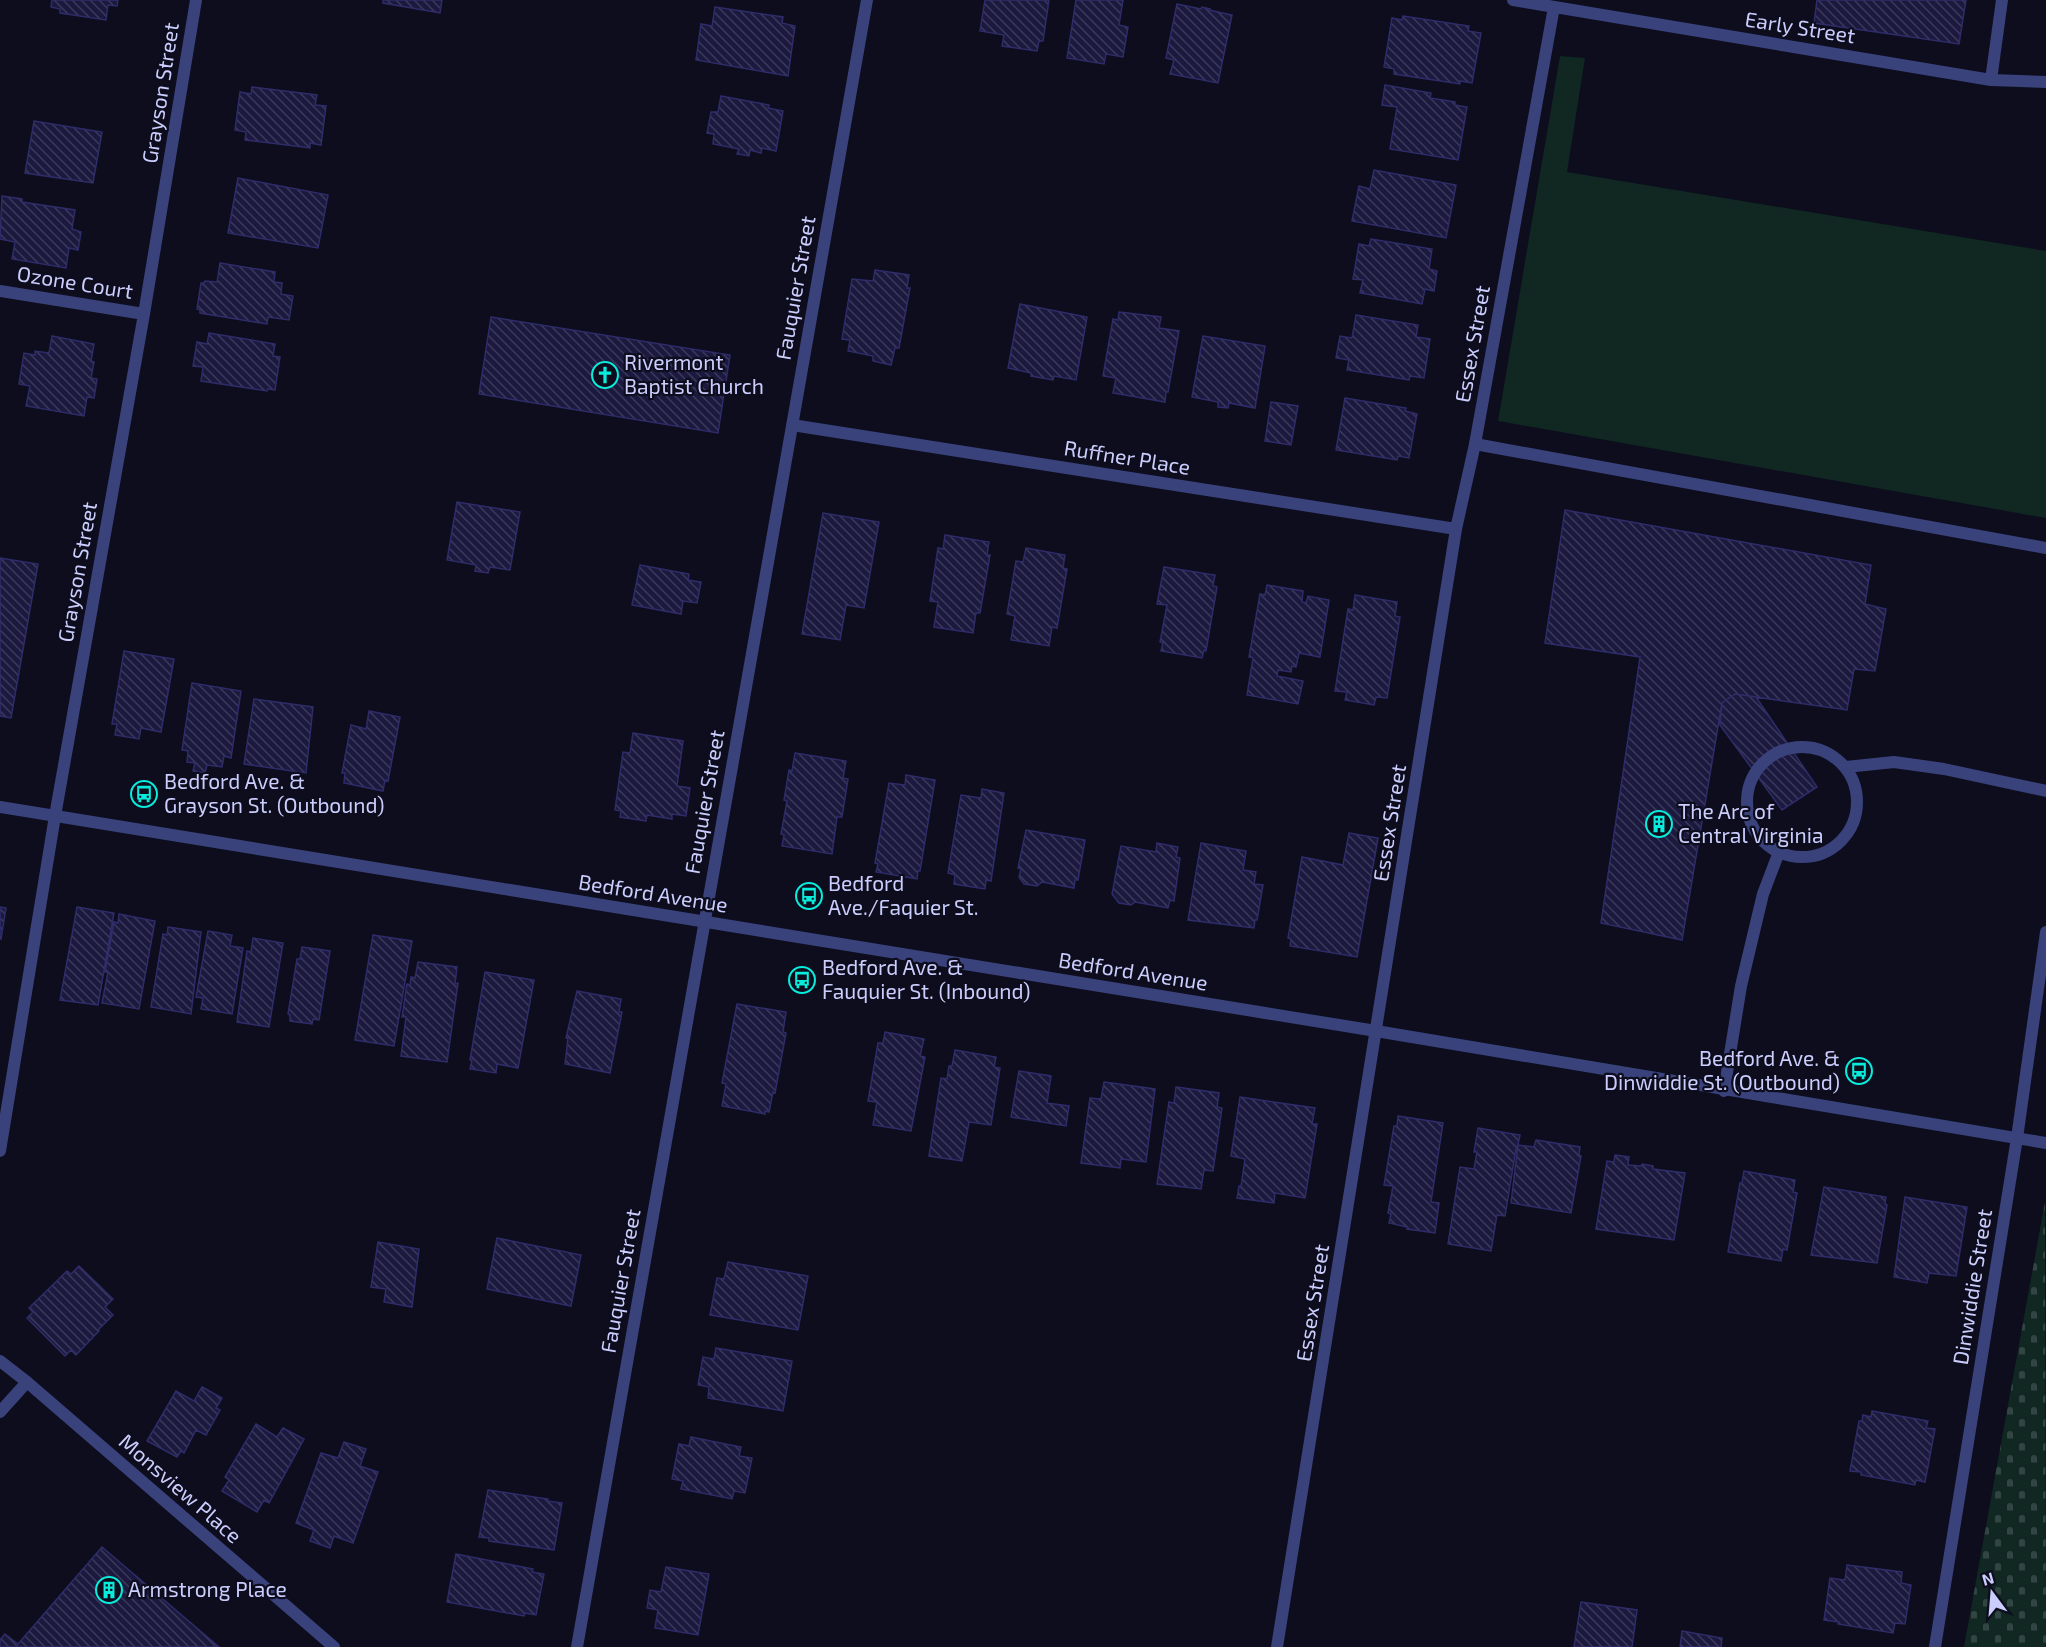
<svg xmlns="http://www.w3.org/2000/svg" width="2046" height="1647" viewBox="0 0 2046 1647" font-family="'Exo 2',sans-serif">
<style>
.green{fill:#102722}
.cemetery{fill:url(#cemetery-stones)}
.building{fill:url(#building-back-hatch);stroke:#2e2c69;stroke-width:1.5}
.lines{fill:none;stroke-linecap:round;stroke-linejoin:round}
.service{stroke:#39427b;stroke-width:12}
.minor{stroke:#39427b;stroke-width:12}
.tertiary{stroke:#39427b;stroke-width:12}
.labels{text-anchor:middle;stroke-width:4.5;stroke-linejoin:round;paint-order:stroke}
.street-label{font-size:21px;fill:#cbcefd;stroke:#0d0d1e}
.poi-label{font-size:21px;fill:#cbcefd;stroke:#0d0d1e;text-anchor:start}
</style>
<defs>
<pattern id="cemetery-stones" width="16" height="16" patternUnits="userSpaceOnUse" patternTransform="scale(1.5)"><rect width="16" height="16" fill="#102722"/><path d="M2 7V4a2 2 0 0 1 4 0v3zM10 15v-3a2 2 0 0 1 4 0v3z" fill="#314543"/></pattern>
<pattern id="building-back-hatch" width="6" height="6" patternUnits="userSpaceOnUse" patternTransform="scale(1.5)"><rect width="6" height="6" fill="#1b193e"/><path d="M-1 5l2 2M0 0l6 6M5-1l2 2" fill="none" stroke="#3b395b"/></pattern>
</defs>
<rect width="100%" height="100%" fill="#0d0d1e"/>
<path class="green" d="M1560,56L1585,58L1567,172L2046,251V518L1498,421Z"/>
<path class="cemetery" d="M2045,1202L2046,1647H1964Z"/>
<path class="building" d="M52,0H118L117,6L108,5L106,20L60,13V9L51,7Z
M383,0H442L440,13L383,3Z
M985,0H1049L1043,41H1039L1037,51L1002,46L1004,35L980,31Z
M1076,0H1123L1119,25L1128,27L1123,57L1106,54L1104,64L1067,58Z
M1817,0H1966L1959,44L1814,23Z
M1177,4L1201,9L1202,7L1210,9L1209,10L1232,15L1218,83L1170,74L1174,60L1166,58Z
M715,7L783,17L782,23L795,26L788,76L696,60L701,24L712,26Z
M1403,16L1469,26L1468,31L1481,33L1472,83L1460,81V84L1394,74V69L1384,67L1392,18L1402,20Z
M1385,85L1431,93L1430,98L1455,102V105L1467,107L1458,160L1390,149L1397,107L1382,105Z
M252,87L317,95L315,105L326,106L321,145L310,143V148L245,140L246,132L235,130L240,92L251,94Z
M721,96L769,105L768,108L783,111L776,151L762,148L761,153L750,150L749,156L737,154L739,149L713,144L714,134L707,133L711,112H718Z
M34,121L102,132L93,183L25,173Z
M1374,170L1456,185L1446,238L1352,221L1359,186L1370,189Z
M238,178L328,195L318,248L228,233Z
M2,196L22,199V202L75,210L72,229L81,232L78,250L69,248L66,268L12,259L15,242L0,239Z
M1371,239L1432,249L1429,269L1437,271L1434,291L1425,289L1422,304L1360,293L1363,280L1353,279L1359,244L1369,246Z
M220,263L275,272L274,282L282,283L281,294L293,296L289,320L268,317L267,324L200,313V310L197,309L201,283H204L205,281L217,282Z
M875,270L909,275L907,288H910L899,348H895L891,365L873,361V356L848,351L850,340L842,339L852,279L873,281Z
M1020,304L1087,317L1076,380L1054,376L1053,380L1031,376V373L1008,368Z
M1119,312L1161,317L1159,328L1179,331L1168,392H1166L1165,402L1113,393L1116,378L1103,376L1113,319L1118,320Z
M1356,315L1418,325L1416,337L1430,339L1424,378L1410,376L1409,380L1347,370L1349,360L1336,358L1340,336L1352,338Z
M491,317L730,355L718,433L479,394Z
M209,333L275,344L273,356L280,357L275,390L268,389L267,391L201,381L203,367L193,366L197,342L207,344Z
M52,336L94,344L91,361L94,362L91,378L97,379L94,398L87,397L84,416L26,406L30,386L19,384L24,353L35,355V351L49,353Z
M1203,336L1265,346L1255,408L1229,403L1228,408L1218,407V402L1192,397Z
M1345,398L1406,408L1405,411L1417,414L1409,458L1398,456L1397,460L1336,450Z
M1271,402L1298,406L1291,445L1265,441Z
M457,502L520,512L510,570L490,567L488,573L475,571L476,565L447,560Z
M1565,510L1871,565L1865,604L1886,609L1875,671L1854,669L1847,710L1735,694L1722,703L1682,940L1601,923L1640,657L1545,643Z
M823,513L879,522L864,608L846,605L840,640L802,634Z
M945,535L989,542L987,555H990L980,613H976L973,633L934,627L938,602L930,601L938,548L943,549Z
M1026,548L1065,555L1063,568L1067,569L1057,628L1052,627L1049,646L1011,640L1015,616L1007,614L1016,561L1023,562Z
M0,558L38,564L11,718L0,716Z
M640,565L689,574L688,580L701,582L697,603L683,601L681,614L632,605Z
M1164,567L1215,575L1213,586L1217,587L1206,651L1204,650L1202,658L1161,651L1163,643L1160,642L1167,605L1157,604Z
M1267,585L1303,591L1302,602L1306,603L1308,596L1329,600L1320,657L1299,653L1296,667L1292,666L1291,672L1278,670L1277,676L1303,681L1298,704L1247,695L1253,658L1249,657L1260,594L1265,595Z
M1355,595L1397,602L1395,616L1400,617L1387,698L1376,697L1374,705L1345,700L1347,692L1335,691L1348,609L1353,610Z
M124,651L174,659L161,732L141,728L139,739L115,735L117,724H112Z
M192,683L241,691L231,758L224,756L222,767L207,765L205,773L193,771L195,763L187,762L188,751L182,750Z
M1735,694L1756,697L1817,787L1782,810L1720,725L1722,703Z
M254,699L313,707L306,773L244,764Z
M369,711L400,717L388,781L385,780L383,791L344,783L345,773H342L351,725L366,729Z
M633,733L683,741L677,786L690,788L686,816L672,814V819L647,815L646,821L620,817L621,811L615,810L623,752L630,753Z
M795,753L846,761L843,778L848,779L842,817H837L832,854L782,846L784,835L781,834L787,801L784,800L789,770L792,771Z
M906,775L935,780L920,871H918L917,879L876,872L878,864L875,863L889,783L905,785Z
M982,789L1004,793L991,881L986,880L985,889L954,884L955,875L948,873L961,795L981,798Z
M1026,830L1085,840L1078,880H1075L1074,888L1042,882L1037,886L1024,884L1019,877L1021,869L1018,868Z
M1349,833L1378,838L1357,957L1290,946L1291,939L1288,938L1302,857L1343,865Z
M1157,843L1178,847L1176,857L1180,858L1174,901L1170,900L1168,908L1135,902L1131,905L1119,903L1112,894L1121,846L1156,852Z
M1201,843L1246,851L1243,870L1256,872L1254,884L1263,885L1257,920H1255L1254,928L1188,920Z
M0,907L6,908L1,939H0Z
M77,907L114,913L98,1005L60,1000Z
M119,914L155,921L139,1009L102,1003L108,972H105L114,922L118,923Z
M168,927L201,932L191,1014L151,1007L163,934L167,935Z
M208,931L232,935L230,946L243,948L232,1014L201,1009L203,998L196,997Z
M373,935L412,941L394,1046L355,1040Z
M253,938L283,943L269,1027L237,1022L247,951L251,952Z
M302,947L330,951L319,1020L313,1019L312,1024L290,1021V1015L288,1014L297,959H300Z
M418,962L457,967L455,984L458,983L447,1062L401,1056L406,1017H402L407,984L410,985L411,977L415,978Z
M485,972L534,980L518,1068L497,1064L496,1073L470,1069L472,1060H470Z
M577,991L621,999L619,1012H622L610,1073L565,1064L568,1038H566Z
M737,1004L786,1012L783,1032L786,1033L775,1093L773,1092L769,1112L765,1111V1114L722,1106L726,1084L722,1083Z
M885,1032L924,1039L920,1056L925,1057L911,1131L873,1125L877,1102L868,1101L878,1043H883Z
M955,1050L996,1057L994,1067L1000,1068L991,1125L969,1122L962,1161L929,1156L941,1078L947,1079L949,1066H952Z
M1019,1071L1051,1076L1047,1103L1069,1106L1066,1126L1011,1117Z
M1104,1082L1155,1089L1146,1162L1121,1159L1120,1168L1081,1163L1090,1098L1101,1099Z
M1176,1087L1219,1093L1217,1107L1222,1108L1213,1171L1204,1170L1201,1189L1157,1184L1169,1102L1174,1103Z
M1240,1097L1315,1108L1312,1124H1317L1305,1198L1275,1193L1274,1203L1237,1198L1239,1186H1241L1245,1159L1231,1156Z
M1398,1116L1443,1123L1431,1202L1439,1203L1435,1233L1407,1229V1227L1389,1223L1391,1214L1388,1213L1393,1186L1384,1185L1394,1126H1397Z
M1478,1128L1520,1135L1517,1149H1516L1505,1216L1497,1215L1491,1251L1448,1244L1460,1167L1474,1169L1477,1152H1474Z
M1536,1140L1580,1147L1579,1155L1581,1156L1571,1213L1511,1203L1518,1145L1534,1147Z
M1615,1155L1629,1157L1628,1165L1641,1166L1642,1164L1653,1166V1169L1685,1173L1674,1240L1596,1229L1607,1161L1614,1162Z
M1744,1171L1795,1180L1793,1192L1797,1193L1787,1250L1783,1249L1781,1261L1728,1252L1740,1183H1742Z
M1824,1187L1886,1197L1885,1204L1887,1205L1877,1263L1811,1255Z
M1905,1197L1967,1207L1956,1276L1929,1273L1927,1283L1894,1277Z
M497,1238L581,1255L571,1306L487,1289Z
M378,1242L419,1249L412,1307L384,1302L386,1289L371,1287Z
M728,1262L808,1276L798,1330L710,1315L717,1278L724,1279Z
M79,1266L113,1299L105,1307L113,1315L98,1330L99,1331L76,1355L71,1350L65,1356L27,1318L33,1312L29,1308L67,1271L71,1274Z
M716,1348L792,1361L783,1411L708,1398L709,1387L698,1385L703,1357L714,1359Z
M202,1387L222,1398L216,1408L220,1410L206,1435L196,1430L184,1453L181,1451L177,1457L147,1441L176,1391L194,1401Z
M1872,1411L1928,1421L1926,1428L1935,1429L1925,1482L1916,1480L1915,1485L1861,1475V1472L1850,1471L1859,1421H1862L1863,1415L1871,1417Z
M256,1424L277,1437L283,1428L304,1439L269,1503L264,1500L257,1512L222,1491L229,1480L225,1477Z
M691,1437L741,1447L739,1456L752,1458L745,1493L734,1491L732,1499L681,1489L683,1481L672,1479L679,1444L689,1446Z
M344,1442L366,1449L360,1466L378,1472L353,1543L334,1536L330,1548L310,1541L314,1530L296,1523L321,1453L338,1458Z
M488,1490L548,1499L547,1501L562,1503L554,1550L489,1541V1538L479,1537Z
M102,1547L219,1647H0V1640L5,1634L18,1644Z
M456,1554L533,1569L532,1572L544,1574L536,1615L525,1613L524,1616L447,1602Z
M1847,1565L1902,1572L1901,1583L1911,1585L1905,1624L1895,1623L1893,1633L1838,1624L1839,1622L1824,1620L1830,1578L1845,1580Z
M666,1567L709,1574L698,1635L655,1628L658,1610L647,1608L650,1590L661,1592Z
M1581,1602L1637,1610L1632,1647H1574Z
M1682,1631L1722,1638L1721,1647H1680Z"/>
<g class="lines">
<path class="service" d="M1475,444L2046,548
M1747 802a55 55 0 1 1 110 0a55 55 0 1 1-110 0Z
M1846,767L1894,762L1944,769L2046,791
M1724,1091L1741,986L1763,894L1779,852
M0,1412L27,1382"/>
<path class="minor" d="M1513,0L1991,80L2046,82
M1991,80L2002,0
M0,291L144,314
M792,425L1456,529
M0,1151L55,816L144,314L196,0
M0,1361L27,1382L334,1647
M577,1647L867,0
M1277,1647L1456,529L1475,444L1554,7
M1935,1647L2017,1138L2046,932"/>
<path class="tertiary" d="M0,807L1376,1031L2046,1143"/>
</g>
<defs>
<symbol id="church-ring" viewBox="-11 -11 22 22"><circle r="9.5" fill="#0d0d1e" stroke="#09ebdb" stroke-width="1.5"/><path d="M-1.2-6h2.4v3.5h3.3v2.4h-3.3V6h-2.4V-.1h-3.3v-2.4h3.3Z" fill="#09ebdb"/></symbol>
<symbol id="bus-ring" viewBox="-11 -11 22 22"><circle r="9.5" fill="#0d0d1e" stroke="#09ebdb" stroke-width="1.5"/><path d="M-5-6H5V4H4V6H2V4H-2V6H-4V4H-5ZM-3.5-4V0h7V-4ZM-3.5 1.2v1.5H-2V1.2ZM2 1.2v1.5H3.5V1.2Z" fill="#09ebdb"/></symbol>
<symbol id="building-ring" viewBox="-11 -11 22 22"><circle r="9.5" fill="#0d0d1e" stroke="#09ebdb" stroke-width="1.5"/><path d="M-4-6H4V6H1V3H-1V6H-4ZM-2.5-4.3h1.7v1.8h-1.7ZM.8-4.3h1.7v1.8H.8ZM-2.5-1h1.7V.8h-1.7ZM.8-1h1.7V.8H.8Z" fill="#09ebdb"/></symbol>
</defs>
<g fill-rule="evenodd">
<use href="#church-ring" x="590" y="360" width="30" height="30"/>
<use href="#bus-ring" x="129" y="779" width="30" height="30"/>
<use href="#building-ring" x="1644" y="809" width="30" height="30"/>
<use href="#bus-ring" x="794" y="881" width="30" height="30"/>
<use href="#bus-ring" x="787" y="965" width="30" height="30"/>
<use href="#bus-ring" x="1844" y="1056" width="30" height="30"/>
<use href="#building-ring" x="94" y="1575" width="30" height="30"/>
</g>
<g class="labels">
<g class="street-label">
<text transform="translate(1800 28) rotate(9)" y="7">Early Street</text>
<text transform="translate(161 93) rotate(-81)" y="7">Grayson Street</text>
<text transform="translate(75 283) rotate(9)" y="7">Ozone Court</text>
<text transform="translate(796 288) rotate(-80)" y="7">Fauquier Street</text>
<text transform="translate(1473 344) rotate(-80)" y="7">Essex Street</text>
<text transform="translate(1127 458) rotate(9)" y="7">Ruffner Place</text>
<text transform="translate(78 572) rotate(-80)" y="7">Grayson Street</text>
<text transform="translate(705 802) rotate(-80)" y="7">Fauquier Street</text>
<text transform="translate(1390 823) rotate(-81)" y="7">Essex Street</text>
<text transform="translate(653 894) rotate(9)" y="7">Bedford Avenue</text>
<text transform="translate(1133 972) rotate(9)" y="7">Bedford Avenue</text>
<text transform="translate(621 1281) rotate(-80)" y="7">Fauquier Street</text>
<text transform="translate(1973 1287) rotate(-81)" y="7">Dinwiddie Street</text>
<text transform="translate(1313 1303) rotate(-81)" y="7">Essex Street</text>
<text transform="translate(180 1489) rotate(41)" y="7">Monsview Place</text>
</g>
<g class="poi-label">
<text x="624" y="370">Rivermont<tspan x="624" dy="24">Baptist Church</tspan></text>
<text x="164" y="789">Bedford Ave. &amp;<tspan x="164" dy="24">Grayson St. (Outbound)</tspan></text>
<text x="1678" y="819">The Arc of<tspan x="1678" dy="24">Central Virginia</tspan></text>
<text x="828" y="891">Bedford<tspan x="828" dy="24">Ave./Faquier St.</tspan></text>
<text x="822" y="975">Bedford Ave. &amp;<tspan x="822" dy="24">Fauquier St. (Inbound)</tspan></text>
<text x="1840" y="1066" text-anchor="end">Bedford Ave. &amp;<tspan x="1840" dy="24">Dinwiddie St. (Outbound)</tspan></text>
<text x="128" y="1597">Armstrong Place</text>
</g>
</g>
<g transform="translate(1992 1593) rotate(344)" stroke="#0d0d1e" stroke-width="4.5" paint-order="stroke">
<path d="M0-4.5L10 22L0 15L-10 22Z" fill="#cbcefd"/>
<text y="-9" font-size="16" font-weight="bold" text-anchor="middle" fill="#cbcefd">N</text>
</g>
</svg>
